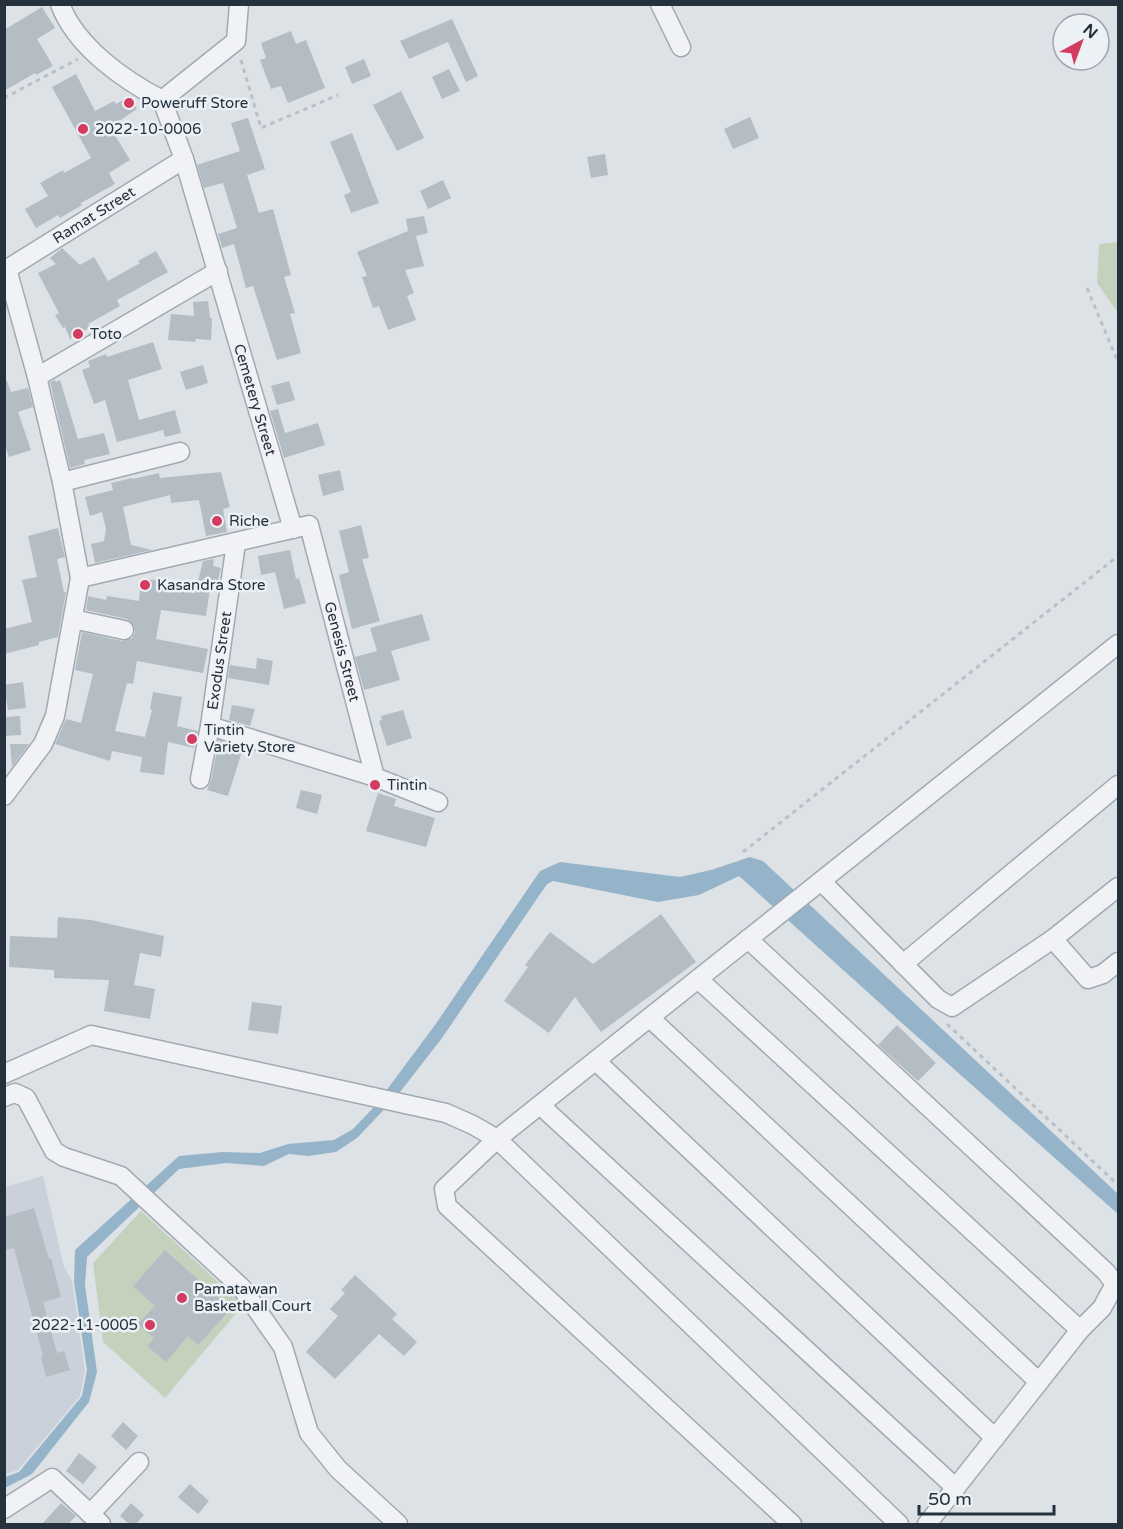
<svg xmlns="http://www.w3.org/2000/svg" width="1123" height="1529" viewBox="0 0 1123 1529" font-family="'Varela Round',sans-serif">
<style>
.built{fill:#cbd1da}
.green{fill:#c4d2bd}
.water{fill:#96b4c9}
.building{fill:#b4bcc4}
.lines{fill:none;stroke-linecap:round;stroke-linejoin:round}
.minor-casing{stroke:#a2a9b1;stroke-width:21}
.path{stroke:#bbc0c6;stroke-width:3;stroke-dasharray:4.5 4.5;stroke-linecap:butt}
.minor{stroke:#f0f2f6;stroke-width:18}
.poi-dot{fill:#d33b60;stroke:#ecf1f5;stroke-width:2}
.labels{text-anchor:middle;stroke-width:5;stroke-linejoin:round;paint-order:stroke}
.poi-label{font-size:15px;fill:#26313e;stroke:#ecf1f5;text-anchor:start}
.street-label{font-size:15px;fill:#26313e;stroke:#ecf1f5}
</style>
<rect width="100%" height="100%" fill="#dde2e7"/>
<path class="built" d="M43,1176L64,1267L72,1280L85,1371L80,1396L18,1470L5,1474V1187Z"/>
<path class="green" d="M1118,242V313L1097,283L1099,244Z
M141,1211L243,1305L165,1398L103,1342L93,1263Z"/>
<path class="water" d="M750,857L763,861L1118,1194V1214L903,1024L739,876L699,895L658,902L553,881L547,884L442,1038L397,1096L357,1138L336,1152L308,1156L289,1154L264,1166L226,1163L179,1169L87,1257L85,1285L97,1372L89,1402L32,1474L5,1488V1477L19,1472L82,1396L87,1370L74,1282L75,1250L179,1156L223,1152L260,1153L288,1144L334,1140L353,1129L374,1107L435,1025L540,871L560,862L680,877L711,870Z"/>
<path class="building" d="M42,7L55,28L37,39L53,66L36,75L35,73L4,91V30Z
M452,19L478,76L466,82L448,42L409,59L400,41Z
M291,31L296,44L306,40L325,88L288,103L281,86L271,89L260,60L266,58L261,43Z
M364,59L371,76L352,84L345,67Z
M449,69L460,91L442,99L432,77Z
M76,74L95,111L114,101L116,104L130,96L137,109L110,127L130,160L109,173L115,184L81,203L82,205L60,218L58,215L36,228L25,209L48,196L40,183L63,170L64,173L91,158L52,87Z
M401,91L424,138L397,151L373,105Z
M750,117L759,138L733,149L724,129Z
M248,118L265,169L247,175L259,213L273,209L291,275L284,277L295,313L290,314L301,353L277,360L253,286L246,288L234,244L222,248L218,234L237,228L223,183L204,188L197,165L240,151L231,123Z
M352,133L379,203L351,213L344,195L351,192L330,142Z
M605,154L608,175L591,178L587,157Z
M443,180L451,198L428,209L420,191Z
M424,216L428,233L416,236L424,266L405,270L414,293L407,296L416,320L388,330L379,306L373,308L362,277L367,276L357,252L408,231L406,219Z
M62,248L80,265L94,257L108,281L140,263L138,261L156,251L168,272L117,300L120,306L88,324L91,327L70,339L65,327L63,328L55,315L59,313L38,273L56,264L50,258Z
M208,301L210,318H212L211,340L195,339L196,342L168,340L171,314L194,316L193,302Z
M153,342L162,369L128,380L139,420L175,410L181,433L165,437L163,430L117,442L105,400L94,404L82,370L90,367L88,361L106,354L107,357Z
M203,365L208,383L186,390L180,372Z
M55,380L56,382L60,380L78,439L104,433L110,454L84,460L85,464L70,468L50,382Z
M4,381H7L11,392L28,388L33,407L18,412L31,450L9,457L4,443Z
M289,381L295,400L277,405L271,386Z
M278,409L285,433L318,423L325,445L284,458L270,411Z
M340,470L344,490L323,496L318,475Z
M221,472L230,507L223,509L227,532L206,536L199,500L171,503L170,495L123,507L131,545L152,550L95,563L91,544L104,541L106,529L102,512L90,516L85,497L113,490L111,483L132,478L133,479L159,473L160,478Z
M361,525L369,558L362,559L380,621L352,629L339,575L349,572L339,531Z
M58,528L65,557L57,559L64,592H66L58,637L39,642V645L4,654V629L32,622L22,580L37,577L28,536Z
M290,550L296,579L299,578L306,603L284,609L275,572L261,575L258,556Z
M214,559L213,566L221,568L217,584L211,582L206,616L161,610L156,639L208,649L203,673L137,661L133,684L127,683L115,731L145,737L152,710L150,709L153,692L182,697L177,726L198,731L194,748L168,742L164,775L140,772L142,757L112,751L110,761L55,744L66,719L81,723L93,674L75,670L82,632L122,641L132,638L135,633L134,626L127,619L86,610L88,596L106,600L107,596L139,601L141,579L156,580V588L195,593L203,561Z
M422,614L430,640L391,651L400,680L364,690L355,657L377,651L370,628Z
M257,658L273,661L269,685L228,678L230,665L256,669Z
M23,682L26,708L8,710L4,685Z
M232,705L255,709L250,726L229,720Z
M403,710L412,738L387,746L379,721L382,720L381,716Z
M20,716L21,735L4,736V717Z
M219,740L243,748L228,796L207,790L211,781Z
M10,744H29L12,767Z
M301,790L322,795L317,814L296,808Z
M378,793L396,799L394,806L435,818L426,847L366,831Z
M661,914L696,962L601,1032L575,997L549,1033L504,1001L528,967L525,965L550,932L593,964Z
M58,917L91,920L164,936L161,957L140,953L134,985L155,989L150,1019L104,1011L109,980L54,978V970L9,967L10,936L57,938Z
M252,1002L282,1006L278,1034L248,1030Z
M897,1025L936,1063L918,1081L878,1045Z
M34,1208L49,1259L51,1258L61,1297L43,1302L57,1353L64,1351L70,1370L46,1377L41,1357L43,1356L14,1248L4,1250V1217Z
M165,1250L231,1309L198,1345L188,1336L166,1362L147,1346L154,1338L138,1324L155,1306L133,1286Z
M355,1275L397,1314L392,1319L417,1342L404,1356L379,1334L335,1379L306,1352L338,1316L330,1309L345,1293L341,1290Z
M123,1422L138,1436L126,1450L111,1436Z
M79,1453L97,1467L83,1484L66,1471Z
M190,1484L209,1501L198,1514L178,1497Z
M61,1503L76,1516L68,1524H42Z
M131,1503L144,1515L136,1524H129L120,1516Z"/>
<g class="lines">
<defs>
<g id="minor">
<path d="M60,4C76,47 124,80 162,100"/>
<path d="M660,4L681,47"/>
<path id="s1" d="M162,100L184,159L293,529"/>
<path d="M162,100L236,41L239,4"/>
<path id="s2" d="M4,271L184,159"/>
<path d="M37,377L218,271"/>
<path d="M62,482L180,452"/>
<path id="s3" d="M80,578L309,525L375,777"/>
<path d="M73,619L124,630"/>
<path d="M210,726L375,777L438,802"/>
<path id="s4" d="M200,779L210,726L236,543"/>
<path d="M4,796L43,744L55,716L80,578L62,482L37,377L7,269"/>
<path d="M821,881L1118,644"/>
<path d="M748,939L1106,1272L1115,1284L1102,1308L1080,1330"/>
<path d="M1053,939L1088,979L1103,974L1118,962"/>
<path d="M903,964L1118,785"/>
<path d="M698,979L1080,1330L927,1524"/>
<path d="M650,1018L1039,1382"/>
<path d="M596,1061L995,1438"/>
<path d="M4,1074L91,1035L446,1113L473,1125L497,1139L821,881L938,999L952,1007L1053,939L1118,887"/>
<path d="M4,1097L15,1093L26,1098L54,1151L64,1157L121,1176L241,1287L283,1347L309,1433L338,1469L398,1524"/>
<path d="M540,1105L956,1488"/>
<path d="M4,1509L52,1478L101,1524"/>
<path d="M90,1514L139,1462"/>
<path d="M792,1524L447,1206L444,1189L497,1139L899,1524"/>
</g>
</defs>
<use href="#minor" class="minor-casing"/>
<path class="path" d="M241,60L261,128L338,95
M4,98L78,59
M1087,288L1118,362
M743,852L1118,556
M947,1024L1118,1185"/>
<use href="#minor" class="minor"/>
</g>
<g class="poi-dot">
<circle cx="129" cy="103" r="6"/>
<circle cx="83" cy="129" r="6"/>
<circle cx="78" cy="334" r="6"/>
<circle cx="217" cy="521" r="6"/>
<circle cx="145" cy="585" r="6"/>
<circle cx="192" cy="739" r="6"/>
<circle cx="375" cy="785" r="6"/>
<circle cx="182" cy="1298" r="6"/>
<circle cx="150" cy="1325" r="6"/>
</g>
<g class="labels">
<g class="poi-label">
<text x="141" y="108">Poweruff Store</text>
<text x="95" y="134">2022-10-0006</text>
<text x="90" y="339">Toto</text>
<text x="229" y="526">Riche</text>
<text x="157" y="590">Kasandra Store</text>
<text x="204" y="735">Tintin<tspan x="204" dy="17">Variety Store</tspan></text>
<text x="387" y="790">Tintin</text>
<text x="194" y="1294">Pamatawan<tspan x="194" dy="17">Basketball Court</tspan></text>
<text x="138" y="1330" text-anchor="end">2022-11-0005</text>
</g>
<g class="street-label">
<text dy="5" stroke="none"><textPath href="#s2" startOffset="106">Ramat Street</textPath></text>
<text dy="5" stroke="none"><textPath href="#s1" startOffset="314">Cemetery Street</textPath></text>
<text dy="5" stroke="none"><textPath href="#s3" startOffset="366">Genesis Street</textPath></text>
<text dy="5" stroke="none"><textPath href="#s4" startOffset="120">Exodus Street</textPath></text>
</g>
</g>
<rect width="1123" height="1529" fill="none" stroke="#26313e" stroke-width="12"/>
<g transform="translate(1081 42) rotate(41)"><circle r="28" fill="#ecf1f5" stroke="#9da4ac" stroke-width="1.5"/>
<path d="M0-4.5L10 22L0 15L-10 22Z" fill="#d33b60"/>
<text y="-9" font-size="16" font-weight="bold" text-anchor="middle" fill="#26313e">N</text>
</g>
<path d="M919 1505v9h135v-9" fill="none" stroke="#26313e" stroke-width="3"/>
<text x="928" y="1505" font-size="18" fill="#26313e" stroke="#ecf1f5" stroke-width="4.5" paint-order="stroke">50 m</text>
</svg>
